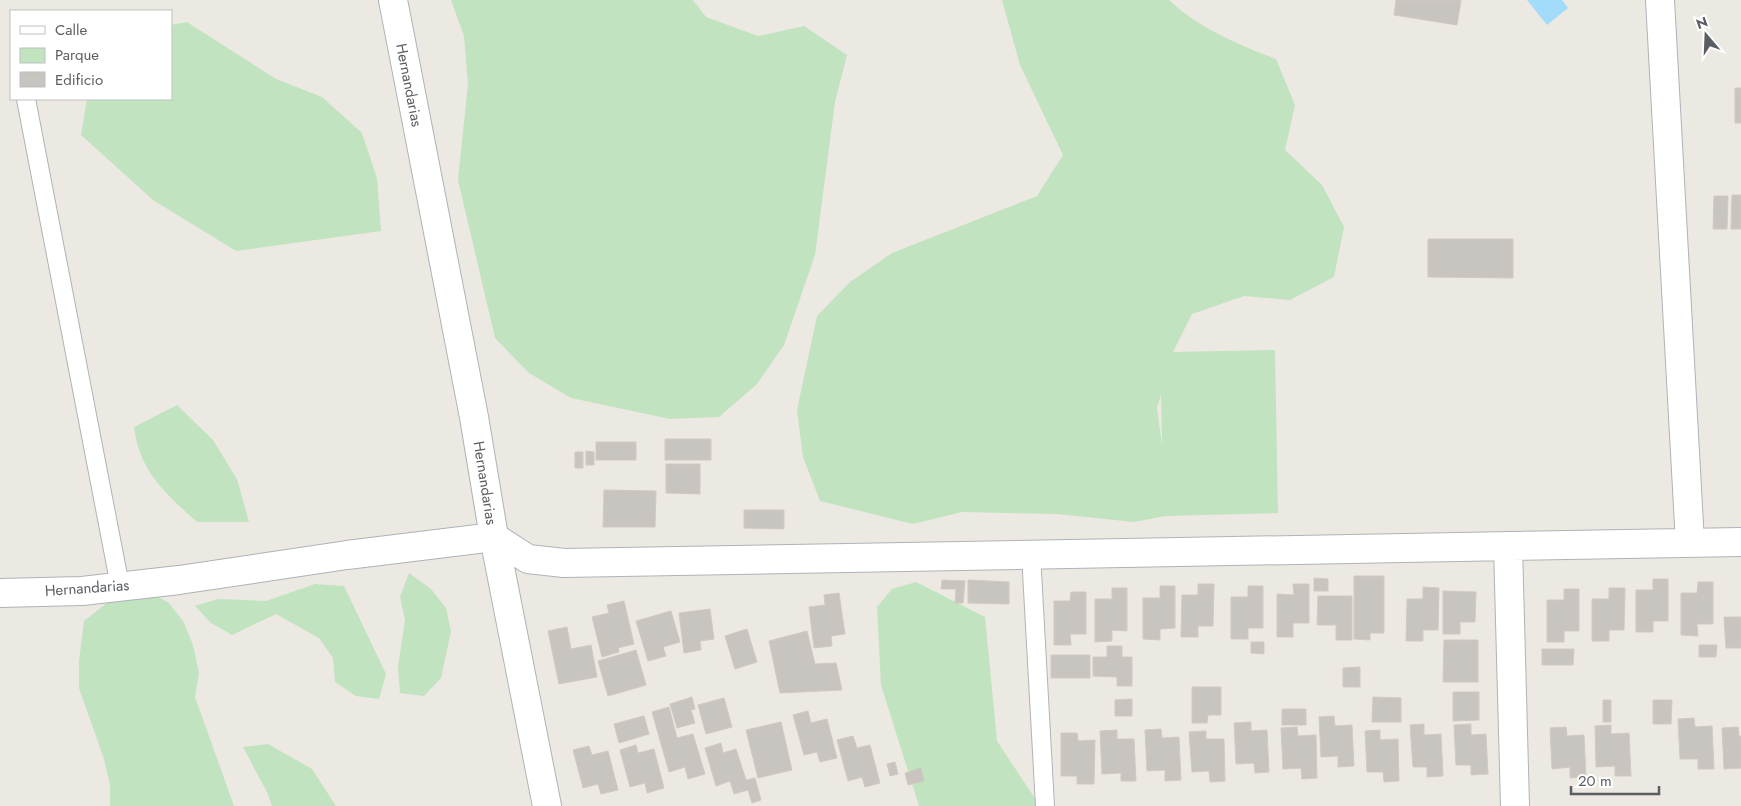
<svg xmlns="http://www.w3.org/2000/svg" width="1741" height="806" viewBox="0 0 1741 806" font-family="Jost,sans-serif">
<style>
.green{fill:#c1e3bf;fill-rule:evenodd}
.water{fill:#a3dbfb}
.building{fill:#c8c4bf;stroke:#d1cac0}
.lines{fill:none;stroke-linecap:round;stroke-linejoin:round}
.lane-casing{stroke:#afb3b7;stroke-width:20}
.street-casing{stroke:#afb3b7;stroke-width:30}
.secondary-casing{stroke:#aeb2b7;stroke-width:30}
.lane{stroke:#fff;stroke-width:18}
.street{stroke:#fff;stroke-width:28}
.secondary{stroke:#fff;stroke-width:28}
.labels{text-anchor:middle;stroke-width:4.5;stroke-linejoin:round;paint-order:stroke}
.street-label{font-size:15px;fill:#5a5e62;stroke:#fff}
</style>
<rect width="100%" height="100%" fill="#ece9e2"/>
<path class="green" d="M451,0H693L706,17L758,36L804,26L847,55L835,102L815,255L784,345L757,384L719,417L670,419L571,398L529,373L495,338L458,180L468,84L464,36Z
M1002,0H1169C1200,29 1237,44 1276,59L1295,105L1285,150L1322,185L1344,227L1334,277L1290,300L1244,296L1192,314L1173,352L1275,350L1278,513L1165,516L1134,522L1057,514L962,512L913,524L820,501L803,457L797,410L817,316L850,282L892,253L1037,196L1063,155L1020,65ZM1161,395L1162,446L1157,408Z
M187,22L276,79L322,97L362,133L377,178L381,231L236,251L153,200L81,135L87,99H171V25Z
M177,405L213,440L237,479L249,522H197C166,494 139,471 134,427Z
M409,573L431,589L446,608L451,631L441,678L424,696L400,693L398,667L405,620L400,597Z
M916,582L985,617L997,741L1040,806H919L881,685L877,607L892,589Z
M315,584L344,586L386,674L379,699L356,696L335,682L333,658L319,638L276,614L232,635L211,623L195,606L218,599L266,601Z
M122,591H147L169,603L183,621L193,645L199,673L195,697L234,806H110V785L104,759L79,688V661L84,621Z
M268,744L312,769L336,806H272L267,792L243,747Z"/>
<path class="water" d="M1527,0H1562L1568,8L1547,25Z"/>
<path class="building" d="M1396,0H1461L1457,25L1394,15Z
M1735,88H1741V123H1735Z
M1732,195H1741V229H1731Z
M1714,196H1728L1727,229H1713Z
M1428,239H1513V278L1428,277Z
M665,439H711V460H665Z
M596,442H636V460H596Z
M586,451L594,452V465H586Z
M575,452H583V468H575Z
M666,464H700V494L666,493Z
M604,490L656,491L655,527H603Z
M744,510H784V529L744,528Z
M1354,576H1384V633H1370V640L1354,639Z
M1314,578L1328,579V591H1314Z
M1653,579H1668V621H1653V632H1636V590H1653Z
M942,580L965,581L963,603H955L956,589H941Z
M968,580L1009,582V604L968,603Z
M1698,582H1713V624H1697L1698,636L1681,635V593H1697Z
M1198,584H1214L1213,626H1198V637H1181L1182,595H1198Z
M1293,584H1309V623H1293V637H1277V594L1294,595Z
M1160,586H1175V628L1160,629V640L1143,639V598H1160Z
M1248,586H1263V628H1248V639H1231V597H1248Z
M1423,587L1439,588L1438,630H1423V641H1406L1407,599H1423Z
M1112,588H1127V631L1112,630V641L1095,642V599H1112Z
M1609,588H1625L1624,630H1609V641H1592V599H1609Z
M1564,589H1579V631H1564V642H1547V600H1564Z
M1443,591L1476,592L1475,622H1460V634H1443Z
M1071,592H1086V634H1070L1071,645H1054V601H1070Z
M839,593L845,634L831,636L832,646L814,648L809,607L825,605L824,595Z
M1318,596H1352V640H1336V625H1317Z
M624,601L634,644L618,648L619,652L602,657L592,617L609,613L607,605Z
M710,609L714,639L700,641L701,650L684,653L679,613Z
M671,611L680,642L663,647L666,656L648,661L636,621Z
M1724,617H1741V648H1726Z
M567,627L571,649L591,645L597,677L559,684L548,631Z
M747,629L757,662L735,669L725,636Z
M807,631L815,664L836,663L842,690L780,693L769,641Z
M1444,640H1478V682H1443Z
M1251,642H1264V654L1251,653Z
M1699,645H1717L1716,657H1699Z
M1107,646H1122V657H1132V686H1117V677L1093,676V657H1107Z
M1542,649H1574L1573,665H1542Z
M636,650L646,685L608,696L598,661Z
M1051,655H1090V678H1051Z
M1360,667V687H1343V668Z
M1192,687H1221V715H1208L1207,723H1192Z
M1453,692H1479V720L1453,721Z
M692,697L695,709L691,710L695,723L677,728L670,704Z
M1373,697L1401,698V722H1372Z
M724,698L732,727L706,734L698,705Z
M1132,699V716H1115V700Z
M1603,700H1611V722H1603Z
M1653,700H1672L1671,724H1653Z
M669,707L677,738L693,734L705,774L688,779L685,767L669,772L652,712Z
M1282,709H1306V725H1282Z
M808,711L811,723L827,719L837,758L820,762L817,752L804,755L793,715Z
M644,716L649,734L619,743L614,724Z
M1334,716L1335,726L1352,725L1354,766L1338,767V756L1321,757L1319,717Z
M1694,718L1695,727L1712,726L1714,769H1698V759H1680L1678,719Z
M781,722L792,770L758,778L746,730Z
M1251,722V731L1267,730L1269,772L1255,773L1254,763L1236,764L1234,723Z
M1424,724V735L1441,734L1443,776L1427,777V767H1413L1410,725Z
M1471,724V735L1486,734L1488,774L1471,775V765H1456L1454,725Z
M1611,725V734L1629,733L1631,776H1615V766L1596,767L1595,726Z
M1297,727L1298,736L1316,735L1317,778L1302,779L1301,768L1283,769L1281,728Z
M1566,727L1567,736L1584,735L1586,777L1570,778V767L1552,769L1550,728Z
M1738,727L1739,736H1741V768L1724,769L1722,728Z
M1161,729L1162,738L1179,737L1181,780L1165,781V770L1147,771L1145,730Z
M1117,730V739H1134L1136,781H1121V773L1102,774L1100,731Z
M1380,730V740L1398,739L1399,781L1384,782L1383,772H1367L1365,731Z
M1206,731V739H1224L1225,781L1210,782L1209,771L1192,772L1189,732Z
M1061,733H1077L1078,741L1095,740L1094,784H1077V776H1061Z
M853,736L857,748L870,745L880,783L865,787L862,777L848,781L837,740Z
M721,743L723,753L736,749L746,780L755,778L761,800L752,803L748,790L734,794L730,781L716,786L705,748Z
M636,745L638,753L654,749L664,788L647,793L645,783L630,787L620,750Z
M589,746L592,755L608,751L618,790L601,794L598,784L583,788L573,750Z
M895,762L898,774L890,776L887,764Z
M921,768L924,781L908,785L905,773Z"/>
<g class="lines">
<defs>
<path id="lane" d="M26,99L120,586
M1031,554L1045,806"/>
<path id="street" d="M1660,0L1690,543
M494,537L528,559L564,563L1741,542
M494,537L547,806
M1508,546L1515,806"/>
<path id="secondary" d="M0,593L82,591L179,580L347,555L494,537L474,417L393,0"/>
</defs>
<use href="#lane" class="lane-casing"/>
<use href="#street" class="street-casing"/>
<use href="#secondary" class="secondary-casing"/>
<use href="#lane" class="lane"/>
<use href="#street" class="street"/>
<use href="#secondary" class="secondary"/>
</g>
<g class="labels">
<g class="street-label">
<text transform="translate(409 85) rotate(79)" y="5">Hernandarias</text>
<text transform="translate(485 483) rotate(81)" y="5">Hernandarias</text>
<text transform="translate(87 588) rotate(-4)" y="5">Hernandarias</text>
</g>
</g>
<rect x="10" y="10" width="162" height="90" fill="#ffffff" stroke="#bdbfc0"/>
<rect x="20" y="26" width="25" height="8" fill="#ffffff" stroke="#bdbfc0"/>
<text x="55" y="35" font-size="15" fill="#5a5e62">Calle</text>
<rect x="20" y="48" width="25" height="15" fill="#c1e3bf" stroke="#bdbfc0"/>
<text x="55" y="60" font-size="15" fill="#5a5e62">Parque</text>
<rect x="20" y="72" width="25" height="15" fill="#c8c4bf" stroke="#bdbfc0"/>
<text x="55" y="85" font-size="15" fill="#5a5e62">Edificio</text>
<g transform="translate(1706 35) rotate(341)" stroke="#ffffff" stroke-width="4" paint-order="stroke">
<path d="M0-4L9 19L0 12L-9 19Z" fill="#5a5e62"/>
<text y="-8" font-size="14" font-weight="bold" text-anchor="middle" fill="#5a5e62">N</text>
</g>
<path d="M1571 786v8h88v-8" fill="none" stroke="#5a5e62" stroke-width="2.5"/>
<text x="1578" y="786" font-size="15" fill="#5a5e62" stroke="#ffffff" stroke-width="4" paint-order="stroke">20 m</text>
</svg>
